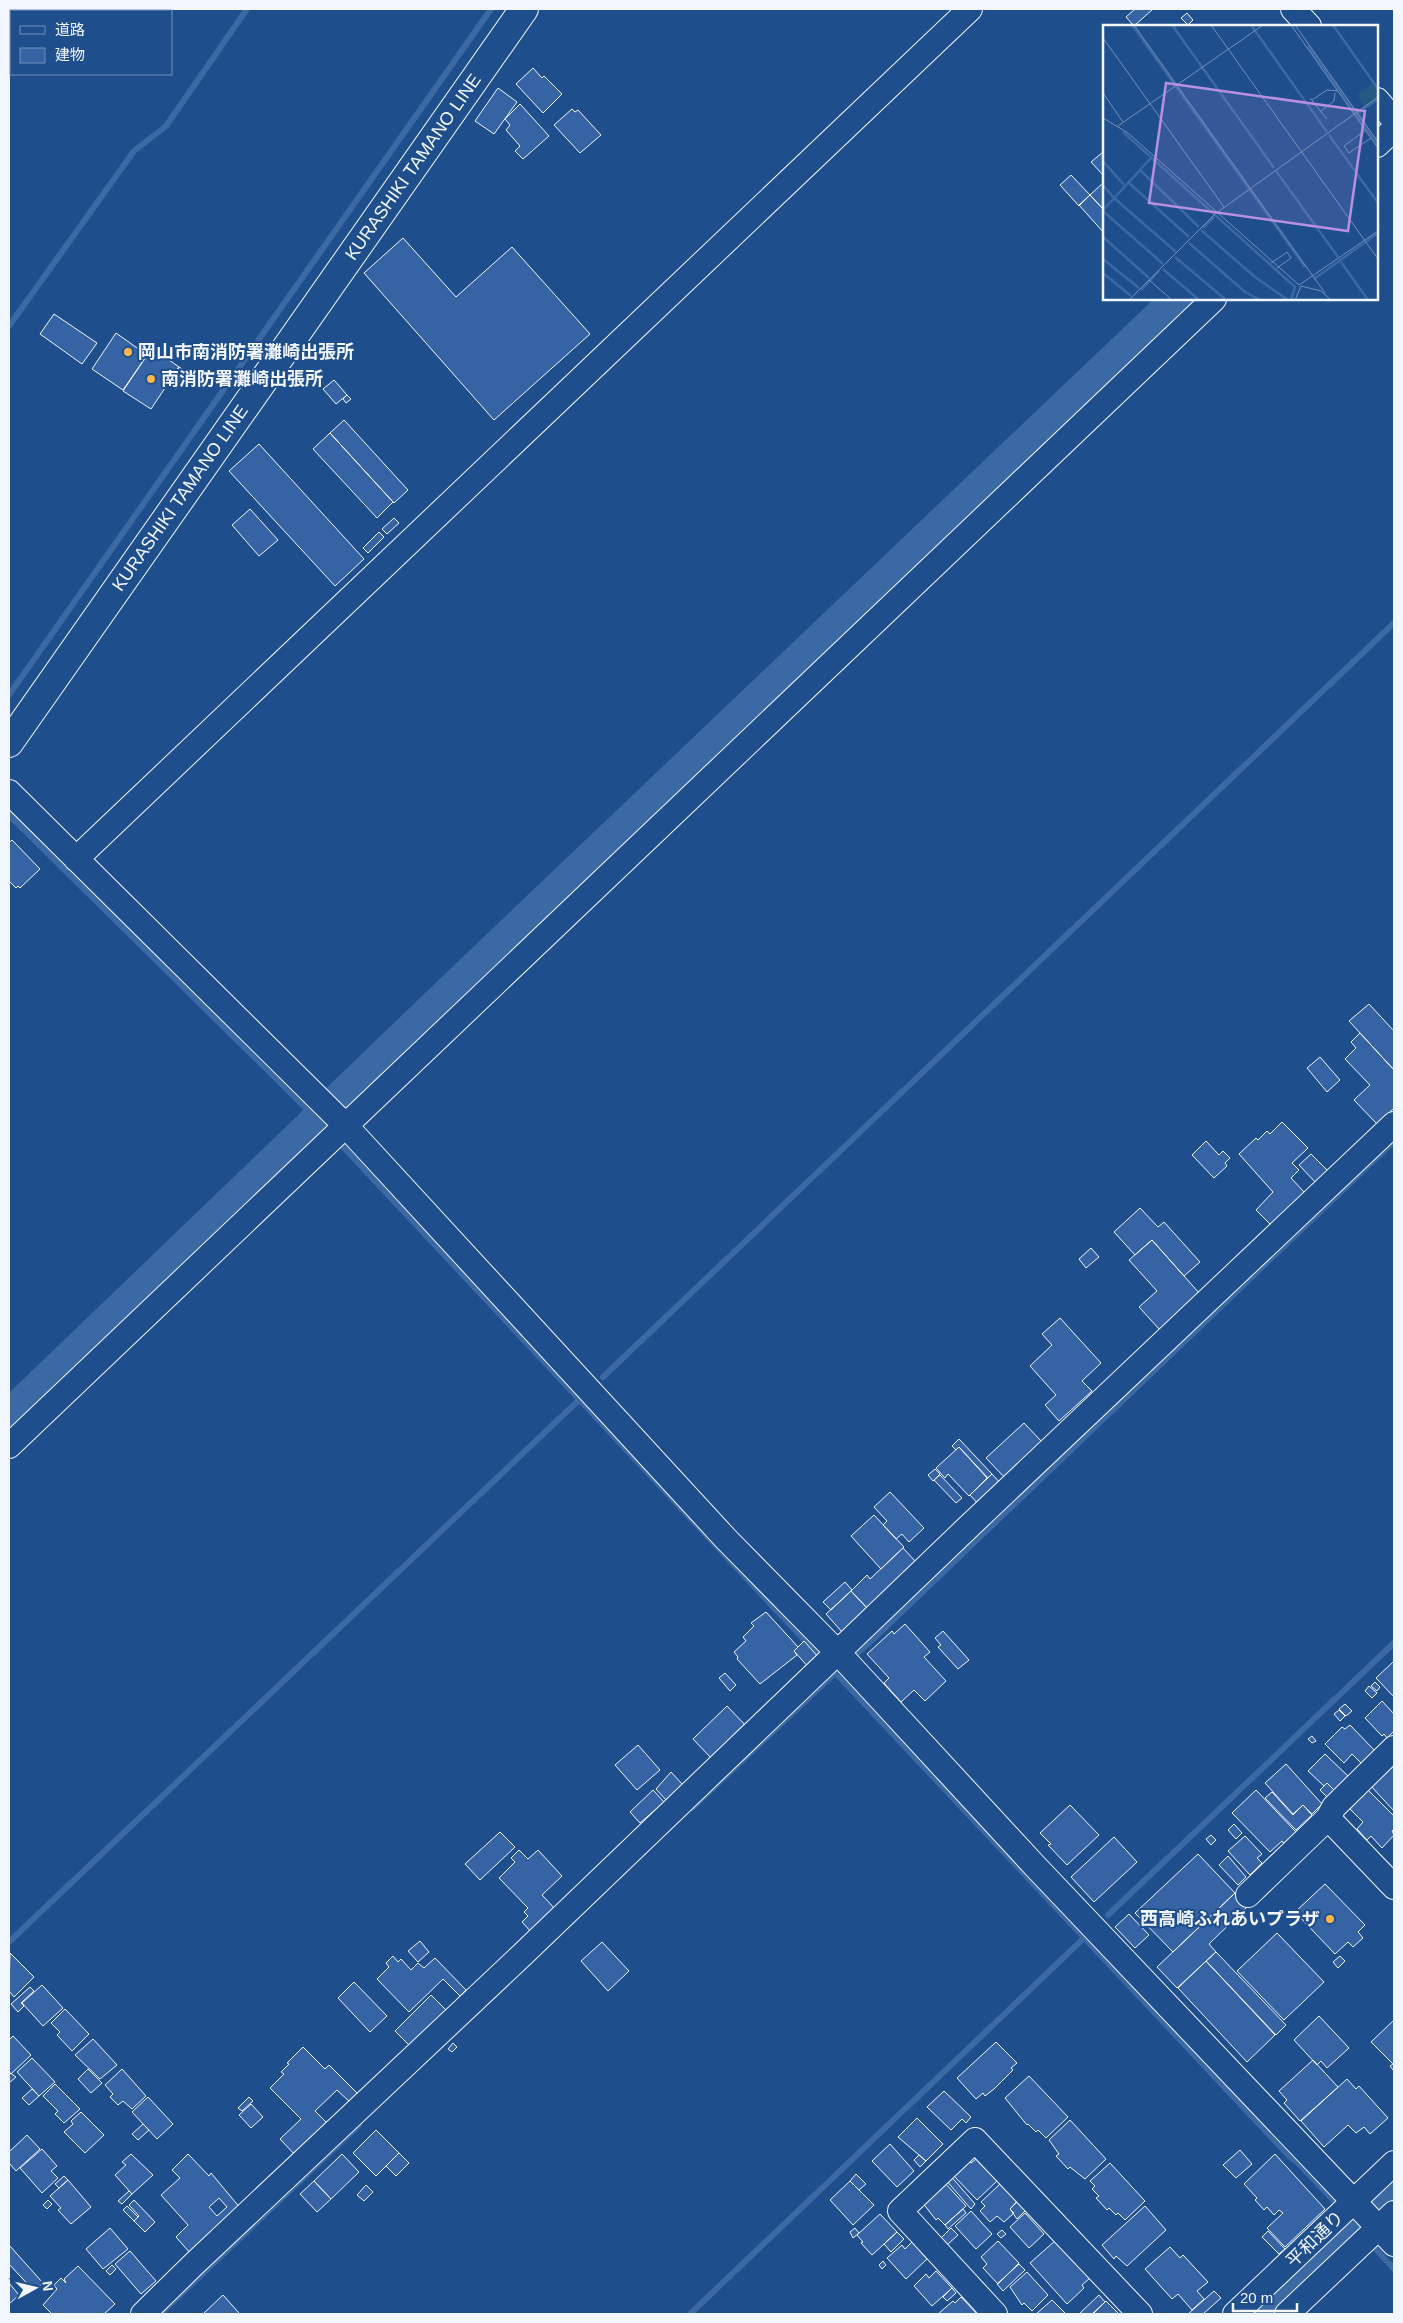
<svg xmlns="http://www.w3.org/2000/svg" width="1403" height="2323" viewBox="0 0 1403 2323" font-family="Helvetica,'Noto Sans JP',sans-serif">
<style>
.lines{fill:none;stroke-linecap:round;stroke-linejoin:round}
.stream{stroke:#3b69a3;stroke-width:6}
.river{stroke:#3b69a3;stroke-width:39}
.building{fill:#3563a3;stroke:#f2f6ff;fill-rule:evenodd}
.minor-casing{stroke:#f2f6ff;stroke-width:26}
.major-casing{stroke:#f2f6ff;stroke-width:30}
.minor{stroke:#1f4e8c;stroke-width:24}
.major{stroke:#1f4e8c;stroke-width:28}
.poi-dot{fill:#ffb74d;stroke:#1f4e8c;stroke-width:2}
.labels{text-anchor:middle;stroke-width:4;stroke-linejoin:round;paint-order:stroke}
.street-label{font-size:18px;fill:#f2f6ff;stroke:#1f4e8c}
.poi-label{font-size:18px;font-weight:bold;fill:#f2f6ff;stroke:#1f4e8c;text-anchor:start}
.inset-river{fill:none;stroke:#3b69a3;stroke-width:2.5}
.inset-road{fill:none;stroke:#7391ba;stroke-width:1}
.view{fill:#b691df;fill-opacity:0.15;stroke:#b691df;stroke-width:2.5}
.inset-edge{fill:none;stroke:#f2f6ff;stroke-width:2.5}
</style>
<rect width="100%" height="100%" fill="#1f4e8c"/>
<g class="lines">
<path class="stream" d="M16,11L17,9
M9,22L11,18
M9,326L134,151L166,126L247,9
M9,695L491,9
M9,815L320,1122L823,1660
M603,1377L1394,623
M850,1659L867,1645L1394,1141
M830,1667L1291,2158L1297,2162L1336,2203
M692,1808L837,1671
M1108,1915L1394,1643
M9,1942L581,1398
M1349,2217L1363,2236
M1370,2243L1394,2269
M160,2314L359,2125
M690,2314L1082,1940"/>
<path class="river" d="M9,1420L472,975L1182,299
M1261,2314L1394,2188"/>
</g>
<path class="building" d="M1135,9H1153L1134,26L1126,17Z
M1187,13L1193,20L1188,25L1181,18Z
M533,68L542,78L544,76L562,94L543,113L516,84Z
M498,88L517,102L494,134L475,121Z
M520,104L549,136L523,159L515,151L520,146L506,130L510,125L505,119Z
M572,109L575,112L578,110L601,135L580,153L554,125Z
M1103,152L1104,153V176L1091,162Z
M1071,175L1090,195L1079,206L1060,185Z
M1104,182V210L1090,195Z
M1090,195L1104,210V233L1079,205Z
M403,238L456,297L512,247L590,334L494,420L364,273Z
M54,314L97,343L82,364L40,334Z
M116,333L147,355L123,390L92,369Z
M152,348L179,367L151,409L123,391Z
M179,367L187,372L176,389L168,384Z
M334,380L347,395L336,404L323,389Z
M347,395L351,399L346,403L343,399Z
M344,420L408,490L394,503L330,433Z
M330,433L393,502L377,518L313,449Z
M259,444L364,559L335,586L229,471Z
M250,509L278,540L259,556L232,525Z
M394,518L399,523L387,534L382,529Z
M379,532L384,537L368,553L363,548Z
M12,840L40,869L20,888L18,886L16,888L9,881V843Z
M1369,1004L1394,1031V1070L1349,1021Z
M1360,1033L1394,1070V1108L1377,1124L1354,1100L1370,1085L1345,1059L1356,1048L1351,1042Z
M1320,1057L1340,1080L1327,1092L1307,1068Z
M1282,1122L1308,1148L1292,1163L1299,1170L1291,1178L1305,1193L1272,1226L1256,1210L1273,1192L1239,1154L1256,1138L1258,1140L1267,1131L1270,1134Z
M1206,1141L1219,1155L1223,1151L1230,1158L1225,1163L1227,1166L1214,1178L1192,1155Z
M1311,1154L1329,1172L1317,1184L1299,1165Z
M1140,1208L1158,1227L1164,1222L1200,1262L1184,1276L1152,1240L1135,1255L1114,1232Z
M1152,1240L1200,1294L1160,1330L1139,1307L1157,1291L1129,1260Z
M1091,1248L1099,1257L1086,1268L1079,1259Z
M1060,1318L1101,1363L1082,1381L1092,1391L1059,1421L1045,1405L1056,1395L1030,1366L1052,1345L1042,1334Z
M1024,1423L1044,1444L1006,1479L986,1458Z
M959,1439L992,1474L988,1478L959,1447L956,1450L952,1446Z
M959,1447L987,1478L969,1496L948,1474L945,1478L936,1468Z
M935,1469L940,1474L933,1481L928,1475Z
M992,1474L1002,1485L980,1506L970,1495Z
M940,1475L962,1498L956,1503L934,1480Z
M890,1492L924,1528L909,1542L902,1534L896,1539L883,1525L887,1521L874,1507Z
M874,1515L904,1547L881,1569L851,1536Z
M903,1548L917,1563L868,1609L851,1591L867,1575L870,1579Z
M845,1582L852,1590L831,1610L823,1602Z
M851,1591L868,1609L843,1633L826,1614Z
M766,1612L798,1647L794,1651L797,1655L760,1684L737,1659L738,1657L734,1652L746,1641L743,1637L754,1626L751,1623Z
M905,1624L930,1652L924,1657L946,1681L925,1701L914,1690L901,1702L884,1683L889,1678L867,1654L892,1631L894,1634Z
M943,1631L969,1660L958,1669L938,1647L941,1645L935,1638Z
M804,1641L820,1659L810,1669L794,1651Z
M1394,1661V1697L1376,1678Z
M725,1673L736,1685L730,1691L719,1678Z
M1375,1682L1380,1687L1377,1691L1371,1686Z
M1369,1686L1377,1693L1372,1698L1365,1691Z
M1382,1701L1394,1714V1731L1387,1738L1384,1734L1382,1736L1365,1718Z
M1345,1704L1352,1711L1346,1716L1339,1709Z
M727,1706L748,1728L713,1760L693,1739Z
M1339,1710L1345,1716L1340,1721L1334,1714Z
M1350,1725L1377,1753L1364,1766L1352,1754L1344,1763L1325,1744L1342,1727L1345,1729Z
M1312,1736L1316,1741L1312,1743L1308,1739Z
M638,1745L660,1770L637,1790L615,1765Z
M1325,1754L1350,1778L1336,1792L1327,1783L1324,1786L1308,1771Z
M1286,1764L1322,1804L1312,1814L1303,1805L1293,1814L1265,1783Z
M1394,1764V1811L1371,1786Z
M671,1772L683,1785L666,1800L656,1789Z
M1327,1783L1336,1792L1329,1799L1320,1790Z
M653,1790L664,1802L640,1823L630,1812Z
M1256,1790L1296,1832L1284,1844L1282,1841L1270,1852L1232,1813Z
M1368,1790L1394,1816V1829L1392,1831L1394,1835L1382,1848L1371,1836L1367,1840L1357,1829L1363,1822L1350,1809Z
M1272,1792L1293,1815L1303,1805L1312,1815L1296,1830L1265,1798Z
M1070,1805L1099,1835L1067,1865L1048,1845L1051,1844L1040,1833Z
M1234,1824L1242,1833L1236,1839L1228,1830Z
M500,1832L515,1847L480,1880L465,1864Z
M1211,1835L1216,1840L1211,1845L1206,1839Z
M1245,1836L1262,1854L1257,1858L1262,1863L1250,1875L1228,1851Z
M1114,1837L1137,1862L1094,1902L1071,1877Z
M519,1850L528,1859L538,1850L562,1876L542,1895L556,1910L532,1933L522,1922L528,1916L524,1912L528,1908L499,1878L515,1862L511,1858Z
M1198,1854L1235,1893L1173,1952L1135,1913Z
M1228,1856L1246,1877L1238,1885L1219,1865Z
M1325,1884L1365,1925L1358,1932L1363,1938L1353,1947L1348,1942L1335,1954L1295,1912Z
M1235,1893L1248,1906L1209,1944L1216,1952L1177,1988L1157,1967Z
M1129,1914L1149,1935L1135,1948L1115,1927Z
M1277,1933L1324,1982L1284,2020L1237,1971Z
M420,1941L429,1952L418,1962L408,1951Z
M602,1942L629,1971L608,1991L581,1961Z
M1216,1952L1286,2025L1276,2035L1206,1961Z
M10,1953L34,1977L14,1997L9,1991Z
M393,1956L398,1962L401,1959L411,1970L418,1963L424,1968L435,1958L466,1990L460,1996L443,1979L409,2012L377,1979L389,1967L386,1963Z
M1340,1956L1345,1961L1338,1968L1333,1962Z
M1206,1961L1275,2035L1247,2062L1178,1988Z
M354,1982L387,2016L370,2032L338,1998Z
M42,1985L63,2008L43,2026L22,2003Z
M30,1987L34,1991L21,2003L24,2006L18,2012L11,2004Z
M431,1995L446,2010L410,2046L395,2031Z
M65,2009L89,2034L72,2051L57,2035L60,2032L51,2023Z
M1319,2016L1349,2048L1327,2068L1321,2061L1317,2065L1294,2040Z
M1394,2020V2071L1390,2066L1393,2064L1371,2042Z
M13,2036L31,2055L11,2074L9,2072V2040Z
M93,2039L117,2065L100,2079L75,2055Z
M996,2042L1017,2063L1011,2068L1013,2070L994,2089L985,2096L983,2093L976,2099L957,2078Z
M453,2043L457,2047L452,2052L448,2049Z
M303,2047L325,2069L329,2065L360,2096L352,2104L337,2090L315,2111L329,2125L297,2157L280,2139L301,2119L270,2088L284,2074L281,2072L289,2064L287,2063Z
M32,2058L55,2082L39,2096L17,2072Z
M1313,2060L1338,2087L1300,2121L1284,2103L1287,2100L1279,2091Z
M88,2069L102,2083L91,2093L78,2079Z
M122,2069L146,2096L132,2109L123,2101L118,2105L110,2097L113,2094L105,2085Z
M9,2072L16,2077L9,2083Z
M1029,2076L1068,2117L1046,2138L1038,2130L1036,2132L1028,2124L1027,2125L1005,2098Z
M1347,2079L1356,2089L1359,2086L1388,2118L1370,2134L1364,2127L1356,2133L1348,2125L1324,2147L1301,2121Z
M55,2084L80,2109L64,2123L55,2114L58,2111L43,2096Z
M32,2089L39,2096L29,2105L22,2098Z
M944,2091L971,2117L966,2123L962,2119L951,2130L927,2107Z
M148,2097L173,2124L157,2139L132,2112Z
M249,2097L253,2101L242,2111L238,2108Z
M251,2104L263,2117L251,2128L239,2115Z
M81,2112L104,2135L85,2153L64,2132L73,2124L71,2121Z
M917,2118L943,2144L926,2161L898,2137Z
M1070,2120L1106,2159L1085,2179L1070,2167L1068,2169L1056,2156L1059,2154L1049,2140Z
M143,2124L149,2130L138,2140L132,2134Z
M376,2130L399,2153L376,2176L353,2153Z
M27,2135L40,2149L16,2171L9,2163V2152Z
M890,2144L914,2171L897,2187L872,2161Z
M42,2149L57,2166L51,2171L58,2178L42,2193L20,2168Z
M1240,2150L1252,2164L1236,2178L1223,2165Z
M399,2153L409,2163L396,2176L386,2166Z
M131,2154L153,2175L132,2194L115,2175L126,2165L122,2162Z
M188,2154L209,2176L211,2173L241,2209L191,2254L176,2237L188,2225L161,2195L180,2178L172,2170ZM219,2198L227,2207L217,2216L209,2207Z
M342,2154L359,2172L331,2199L314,2181Z
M1275,2154L1325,2209L1285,2247L1267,2228L1283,2213L1279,2210L1274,2215L1267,2207L1264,2210L1255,2200L1257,2198L1244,2184Z
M919,2155L926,2161L920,2167L914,2160Z
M976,2159L997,2181L977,2200L954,2176L969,2160L971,2163Z
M1110,2163L1145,2201L1125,2220L1118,2213L1116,2215L1109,2208L1107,2210L1096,2198L1099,2196L1092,2189L1095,2186L1090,2181Z
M856,2174L866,2184L859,2190L850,2181Z
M949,2174L975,2204L971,2209L945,2179Z
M64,2176L68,2180L59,2188L55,2184Z
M68,2180L91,2207L71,2224L58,2210L61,2208L50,2196Z
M314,2181L331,2199L317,2212L300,2194Z
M850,2181L874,2205L853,2225L830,2200Z
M944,2182L966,2206L945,2225L938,2218L936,2220L922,2202Z
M1002,2182L1018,2200L1010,2209L1014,2213L1004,2222L997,2216L990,2222L980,2211L985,2206L981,2202Z
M366,2185L373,2192L364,2201L357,2195Z
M129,2191L132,2194L122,2204L118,2201Z
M1020,2199L1028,2208L1017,2219L1010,2209Z
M48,2200L52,2204L47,2209L43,2205Z
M134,2200L155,2222L145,2232L134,2221L139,2216L129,2205Z
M127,2206L138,2217L134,2221L123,2210Z
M1145,2206L1166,2230L1127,2266L1116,2256L1114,2259L1102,2245Z
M963,2209L966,2213L948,2229L945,2225Z
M971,2211L992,2234L976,2249L955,2226Z
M1025,2213L1044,2234L1029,2248L1010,2227Z
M880,2214L897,2232L872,2255L861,2243L863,2242L857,2235Z
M110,2228L128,2249L103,2269L86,2249Z
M855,2228L859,2233L853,2238L850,2232Z
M951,2228L958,2235L947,2245L941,2238Z
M1002,2230L1006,2234L1001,2238L997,2234Z
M1268,2231L1285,2249L1279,2254L1262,2237Z
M897,2232L904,2239L891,2252L884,2244Z
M1056,2240L1090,2278L1082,2285L1084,2288L1067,2304L1030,2263Z
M998,2241L1019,2263L998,2284L983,2268L987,2264L981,2257Z
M912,2242L927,2259L906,2279L887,2258L902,2245L905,2249Z
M9,2245L43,2283L34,2291L9,2264Z
M1170,2247L1180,2258L1183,2255L1208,2282L1197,2291L1204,2299L1192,2310L1178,2294L1172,2299L1145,2269Z
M130,2251L156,2281L141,2294L115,2264Z
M883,2261L886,2265L882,2269L879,2265Z
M1019,2264L1025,2270L1003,2291L997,2284Z
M112,2265L116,2269L110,2275L106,2271Z
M78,2266L115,2304L104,2314H52L43,2305L57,2289L54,2285L61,2278L66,2283L64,2279Z
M936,2271L952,2288L932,2306L914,2286L926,2274L929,2278Z
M1027,2272L1048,2295L1032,2311L1024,2303L1022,2305L1010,2287Z
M9,2283L19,2295L9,2304Z
M952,2288L956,2293L947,2301L943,2297Z
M1214,2291L1221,2298L1203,2314H1188Z
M223,2295L239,2313L238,2314H203Z
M1099,2295L1105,2302L1092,2314H1079Z
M961,2297L977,2314H938L953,2301L955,2303Z
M1052,2300L1066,2314H1036Z
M1106,2301L1119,2314H1093Z"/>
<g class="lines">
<defs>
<path id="minor" d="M1293,9L1309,26
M1377,100L1394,120
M1377,145L1394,129
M9,792L346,1126L726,1539L843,1658L1034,1865L1394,2244
M76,859L970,9
M9,1446L1214,299
M1328,1818L1394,1887
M1248,1895L1328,1818L1334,1807L1394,1748
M143,2314L194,2264L522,1955L963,1532L1394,1124
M995,2314L900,2211L975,2140L1140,2314
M1235,2314L1394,2163
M1287,2314L1394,2213"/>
<path id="major" d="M9,743L524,9"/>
</defs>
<use href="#minor" class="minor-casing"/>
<use href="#major" class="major-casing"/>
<use href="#minor" class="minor"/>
<use href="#major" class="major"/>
</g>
<g class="poi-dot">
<circle cx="128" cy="352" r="5"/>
<circle cx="151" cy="379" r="5"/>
<circle cx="1330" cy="1919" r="5"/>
</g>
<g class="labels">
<g class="street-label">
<text transform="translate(413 167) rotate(-55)" y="6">KURASHIKI TAMANO LINE</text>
<text transform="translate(180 498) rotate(-55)" y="6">KURASHIKI TAMANO LINE</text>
<text transform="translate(1315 2239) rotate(-44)" y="6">平和通り</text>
</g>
<g class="poi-label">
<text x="138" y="358">岡山市南消防署灘崎出張所</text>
<text x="161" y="385">南消防署灘崎出張所</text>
<text x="1320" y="1925" text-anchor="end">西高崎ふれあいプラザ</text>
</g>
</g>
<g transform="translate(1103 25)">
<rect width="275" height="275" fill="#1f4e8c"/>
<path d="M270,58L275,71L261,81L254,70Z" fill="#245a82"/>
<path class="inset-river" d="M29,0L202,242M69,0L171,143M148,0L224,107M230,0L275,64M205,21L275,120M255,88L275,74M20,107L192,262L188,275M226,110L275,178M0,136L21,160M37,145L96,202M173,146L235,232M25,157L86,212M0,160L10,172M11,173L73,227M1,184L49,132M0,186L60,239M100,203L111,192M98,205L152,252L185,275M0,212L46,253M86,218L142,267L157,275M72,232L123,275M0,234L36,263M238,237L265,275M60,244L96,275M0,248L28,271M211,254L275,208M38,265L56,246"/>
<path class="inset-road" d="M31,0L222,268M108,0L275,234M188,0L275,123M192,0L275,117M0,13L121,182M0,68L20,97M207,73L224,94M209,75L224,65L235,66M218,86L231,76L232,68M0,93L25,108L196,260L275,206M15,101L160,0M263,105L241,121L246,128L268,113M168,238L184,227L188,233L174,243M46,255L69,275M26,275L112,189L275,72M192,275L198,261L218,266L228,275"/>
<path class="view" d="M63,58L262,86L245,206L46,178Z"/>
<rect width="275" height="275" class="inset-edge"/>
</g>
<rect width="1403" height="2323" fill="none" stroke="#f2f6ff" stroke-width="20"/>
<rect x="10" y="10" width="162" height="65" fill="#1f4e8c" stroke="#7391ba"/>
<rect x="20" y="26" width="25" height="8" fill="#1f4e8c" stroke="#7391ba"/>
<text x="55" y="35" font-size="15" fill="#f2f6ff">道路</text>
<rect x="20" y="48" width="25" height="15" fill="#3563a3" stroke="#7391ba"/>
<text x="55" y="60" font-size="15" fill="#f2f6ff">建物</text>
<g transform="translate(35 2288) rotate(82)" stroke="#1f4e8c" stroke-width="4" paint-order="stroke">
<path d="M0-4L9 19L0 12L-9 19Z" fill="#f2f6ff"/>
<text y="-8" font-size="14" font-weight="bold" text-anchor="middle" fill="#f2f6ff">N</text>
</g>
<path d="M1233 2303v8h64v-8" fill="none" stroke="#f2f6ff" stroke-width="2.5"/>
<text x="1240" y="2303" font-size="15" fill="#f2f6ff" stroke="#1f4e8c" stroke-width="4" paint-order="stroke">20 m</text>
</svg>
